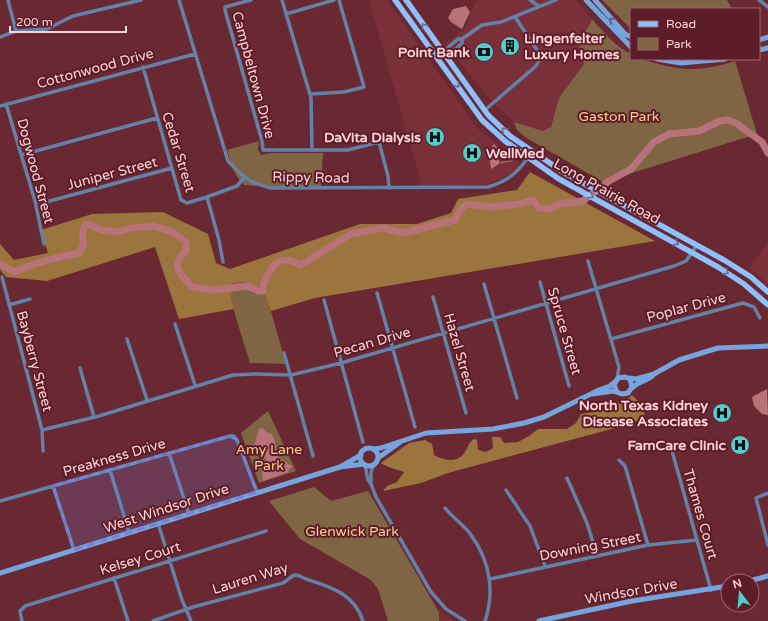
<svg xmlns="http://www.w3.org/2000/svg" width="768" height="621" viewBox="0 0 768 621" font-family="'Varela Round',sans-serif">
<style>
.built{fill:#7a303b}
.green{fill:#7f6543}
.forest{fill:#9c743e}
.water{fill:#b77379}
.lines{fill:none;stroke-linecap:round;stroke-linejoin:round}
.stream{stroke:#b77379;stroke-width:1}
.river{stroke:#b77379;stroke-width:7}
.street{stroke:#6382a7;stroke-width:3.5}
.secondary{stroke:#75a5df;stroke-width:5}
.primary{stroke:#8ec0fb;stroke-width:5.5}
.oneway{stroke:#675371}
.oneway2{stroke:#736687}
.marked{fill:#7683d7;fill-opacity:0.2;stroke:#7683d7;stroke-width:3;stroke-dasharray:8 5;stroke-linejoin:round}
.labels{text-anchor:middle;stroke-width:4;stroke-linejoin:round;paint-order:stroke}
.poi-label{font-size:14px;font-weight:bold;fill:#fcd2d5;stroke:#5d1d28;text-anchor:end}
.street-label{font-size:14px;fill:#fcd2d5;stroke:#5d1d28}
.park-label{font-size:14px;fill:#fbcc8f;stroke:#5d1d28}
</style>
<rect width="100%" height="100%" fill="#6a2832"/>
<path class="built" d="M369,0H387L478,129L520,163L517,170L494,182L481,185L422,186Z
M477,0H576L592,19L590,27L580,38L584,64L556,108L551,127L548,130L543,131L514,122L490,100L445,43L464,30Z
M768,243V284L749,267Z
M439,612L453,621H439Z"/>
<path class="green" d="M602,0H727L732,9H631V29Z
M592,19C603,31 615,47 631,54V59C647,59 661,66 677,68C697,71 716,67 735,61L757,134L603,182L525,137L517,130L514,122L543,131L551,127L559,98L584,64C584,56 578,49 579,42C579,38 590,27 592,19Z
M259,141L258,150L261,155L271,153H323L321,187L283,188L244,185C234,175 231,164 227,150Z
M247,282L253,286L264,287L286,364L250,363L236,318L231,298V283Z
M268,411L296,471L259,483L241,433Z
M314,487L331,501L368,491L439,612V621H388L378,589L371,580L300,539L269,501Z"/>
<path class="forest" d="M530,172L655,241L315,298L271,311L263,287L253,286L247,282L232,283L231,298L234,309L179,319L155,247L47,281L6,277L0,270V244L14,260L48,253L41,230L92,214L163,212L208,234L216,263L230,269L360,224H417L451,213L458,199L517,190Z
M632,395L639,402L645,414L634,423L448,473L421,483L383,491L387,486L397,482L404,472C397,469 387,468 381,463L409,443L425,440L432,444L434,455C444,461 458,463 465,452C469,446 468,443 474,439L477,440L478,450L486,452L493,448L492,437H500L504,443L518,442L529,436L538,429H567L576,423L581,414L601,411L605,405L612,401L630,406L628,399Z"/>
<path class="water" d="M466,6L470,12L462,29L451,22L448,18L453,9Z
M494,144L499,150V164L491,169C491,162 485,151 494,144Z
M767,389L768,415L762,414L754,406L752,397Z
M262,428L269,434L271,433C276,441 276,446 275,455L293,467L289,469L288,472L263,481L262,470L267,460L264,457L255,455L254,446L259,429Z"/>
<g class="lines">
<path class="stream" d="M499,163L512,161"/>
<path class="river" d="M0,264L15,272C34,262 58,257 79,253L84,244L82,236L85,225H91L101,230L118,232L132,228L152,226L171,231L186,242V251C170,266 180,274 192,287L213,290L248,286L259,291H263C263,281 273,259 286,260C291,260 297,263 301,265L351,234L383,228L403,233L455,220L460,210L467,204L492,207L519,204L533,200L539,208L549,209L559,204L583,201L609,181L631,169L654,142L669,134L699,131L720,121L728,120L736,123L762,142L768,153"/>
<path class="street" d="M8,0L16,31
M179,0L228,161C244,178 248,182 271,188L488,187C511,180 519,171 532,152
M251,0L225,7V10L262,141L263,150H348L379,142L388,176L389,188
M282,0L311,98L312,150
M530,0L539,6
M759,0L768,7
M286,14L334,0
M0,37L16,31L47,29L73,16L141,0
M437,57L458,39H462L482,25L501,22L556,0
M437,57C449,56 454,51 462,43V39
M143,67L181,200L187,203L207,197L237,186L244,178
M310,94L344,92L364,87L339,0
M6,104L35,201L44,244
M0,106L195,54
M485,110L536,66L540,59L539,53L515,17
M21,155L157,118
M207,197L219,240L223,262
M35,201L46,202L172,168
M588,261L619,367L617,379
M2,277L42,430L43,451
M540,282L569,386
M484,284L517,398
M377,293L415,427
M433,297L466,413
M324,300L363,442
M9,305L30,299
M175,324L195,385
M127,339L147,400
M611,339L743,303L754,307L760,318
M284,353L313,456
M80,368L94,417
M42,430L99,416L233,375L255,374L291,375L341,363L674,266L686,261L697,245
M672,444V451L711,590
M169,453L189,514
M619,460L625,466L648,545
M365,465L368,480L371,484V472L374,464
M110,470L129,532
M567,478L587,523L597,555
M371,484L376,497L431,592L446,609L465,621
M53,486L74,550
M506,490L530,526L545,566
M768,493L756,498L768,545
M0,501L230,436H234L237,440L257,492
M445,508C453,518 464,525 471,535C490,561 495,591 485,621
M158,523L182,600L191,621
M114,578L128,621
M490,579L648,545L697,540
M22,621L20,611L25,606L266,531
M153,621L193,607L283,583L294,575C299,575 301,577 306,579C330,587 354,593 363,621"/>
<path class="secondary" d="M586,0L631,47
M595,0L625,34L631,37
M759,40L768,37
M759,50L768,48
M657,59L681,63L725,59
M629,378L636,379L654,374L679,360L718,348L768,346
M632,388C638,381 649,381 654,374
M593,394L613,391L622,394L628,393L632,387L630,379L625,377L618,378L614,385L617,392
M360 457a9 9 0 1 1 18 0a9 9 0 1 1-18 0Z
M373,449L381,448L426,433L493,429L524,423L544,417L599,390L610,386L616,381
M378,458L399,443
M340,467L364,464
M0,573L340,467L361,455
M749,581L768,576
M539,621L632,601L728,586"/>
<path class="primary" d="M395,0L482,120L505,141L559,179L718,267L744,284L768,305
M406,0L488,115L510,136L563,172L724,260L751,277L768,292"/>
</g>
<defs><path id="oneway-chevron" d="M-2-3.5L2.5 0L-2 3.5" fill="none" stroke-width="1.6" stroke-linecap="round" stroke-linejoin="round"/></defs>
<use class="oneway" href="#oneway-chevron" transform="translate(612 20) rotate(-133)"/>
<g class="oneway2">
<use href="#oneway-chevron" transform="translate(424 26) rotate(-125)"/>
<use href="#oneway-chevron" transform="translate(457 85) rotate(54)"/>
<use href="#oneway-chevron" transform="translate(504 130) rotate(-136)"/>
<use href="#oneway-chevron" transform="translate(591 196) rotate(30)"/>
<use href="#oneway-chevron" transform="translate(676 243) rotate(29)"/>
<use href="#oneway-chevron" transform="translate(726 272) rotate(33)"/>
</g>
<path class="marked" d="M230,436L237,440L257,492L74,550L53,486Z"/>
<defs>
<symbol id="building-disc" viewBox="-11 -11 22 22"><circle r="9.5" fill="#53cdcb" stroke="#5d1d28"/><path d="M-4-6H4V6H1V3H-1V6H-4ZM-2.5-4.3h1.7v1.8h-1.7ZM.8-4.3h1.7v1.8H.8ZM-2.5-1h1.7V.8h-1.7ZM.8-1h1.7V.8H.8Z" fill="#111"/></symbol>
<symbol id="bank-disc" viewBox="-11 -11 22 22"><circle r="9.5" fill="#53cdcb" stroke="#5d1d28"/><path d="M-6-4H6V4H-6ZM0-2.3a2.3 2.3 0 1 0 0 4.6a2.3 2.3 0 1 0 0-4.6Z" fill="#111"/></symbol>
<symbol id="hospital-disc" viewBox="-11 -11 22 22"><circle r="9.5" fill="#53cdcb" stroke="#5d1d28"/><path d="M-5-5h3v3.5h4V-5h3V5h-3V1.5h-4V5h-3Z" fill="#111"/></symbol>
</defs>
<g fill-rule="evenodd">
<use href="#building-disc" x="499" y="35" width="22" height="22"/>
<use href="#bank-disc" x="473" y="41" width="22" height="22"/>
<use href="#hospital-disc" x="424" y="126" width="22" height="22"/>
<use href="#hospital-disc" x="461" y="142" width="22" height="22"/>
<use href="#hospital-disc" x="711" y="402" width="22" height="22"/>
<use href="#hospital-disc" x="729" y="434" width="22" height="22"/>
</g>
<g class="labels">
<g class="poi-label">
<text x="524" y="43" text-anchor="start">Lingenfelter<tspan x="524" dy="16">Luxury Homes</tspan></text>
<text x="470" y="57">Point Bank</text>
<text x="421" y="142">DaVita Dialysis</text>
<text x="486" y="158" text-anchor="start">WellMed</text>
<text x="708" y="410">North Texas Kidney<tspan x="708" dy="16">Disease Associates</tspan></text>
<text x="726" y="450">FamCare Clinic</text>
</g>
<g class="street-label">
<text transform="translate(95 68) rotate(-15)" y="5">Cottonwood Drive</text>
<text transform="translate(254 75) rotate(75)" y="5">Campbeltown Drive</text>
<text transform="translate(179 152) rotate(73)" y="5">Cedar Street</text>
<text transform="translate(36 171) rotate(75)" y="5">Dogwood Street</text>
<text transform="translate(112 173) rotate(-15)" y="5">Juniper Street</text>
<text transform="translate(311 177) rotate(1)" y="5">Rippy Road</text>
<text transform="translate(607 191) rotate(29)" y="5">Long Prairie Road</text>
<text transform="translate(686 307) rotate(-15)" y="5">Poplar Drive</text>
<text transform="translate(565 331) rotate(74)" y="5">Spruce Street</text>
<text transform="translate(372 342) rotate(-16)" y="5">Pecan Drive</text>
<text transform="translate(460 352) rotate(74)" y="5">Hazel Street</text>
<text transform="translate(35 361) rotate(75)" y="5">Bayberry Street</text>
<text transform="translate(114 457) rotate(-16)" y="5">Preakness Drive</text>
<text transform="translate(166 508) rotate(-18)" y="5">West Windsor Drive</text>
<text transform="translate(701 514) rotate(74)" y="5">Thames Court</text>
<text transform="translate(590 546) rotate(-11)" y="5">Downing Street</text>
<text transform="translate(140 558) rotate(-17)" y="5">Kelsey Court</text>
<text transform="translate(250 578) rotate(-17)" y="5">Lauren Way</text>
<text transform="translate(631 591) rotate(-10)" y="5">Windsor Drive</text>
</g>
<g class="park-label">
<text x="619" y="121">Gaston Park</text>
<text x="269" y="454">Amy Lane<tspan x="269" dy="16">Park</tspan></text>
<text x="352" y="536">Glenwick Park</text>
</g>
</g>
<rect x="630" y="8" width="130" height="52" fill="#5d1d28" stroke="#9d656d"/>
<rect x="638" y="21" width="20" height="6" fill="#8ec0fb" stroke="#9d656d"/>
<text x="666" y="28" font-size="12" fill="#fcd2d5">Road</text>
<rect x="638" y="38" width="20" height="12" fill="#7f6543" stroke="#9d656d"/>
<text x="666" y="48" font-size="12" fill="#fcd2d5">Park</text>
<g transform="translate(740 593) rotate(344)"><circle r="19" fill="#5d1d28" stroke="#9d656d"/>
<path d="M0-3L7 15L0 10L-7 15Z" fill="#53cdcb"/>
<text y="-6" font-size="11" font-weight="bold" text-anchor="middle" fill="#fcd2d5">N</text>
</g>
<path d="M10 26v6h116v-6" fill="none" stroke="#fcd2d5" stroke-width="2"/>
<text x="16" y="26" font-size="12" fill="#fcd2d5" stroke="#5d1d28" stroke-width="3" paint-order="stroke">200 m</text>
</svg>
